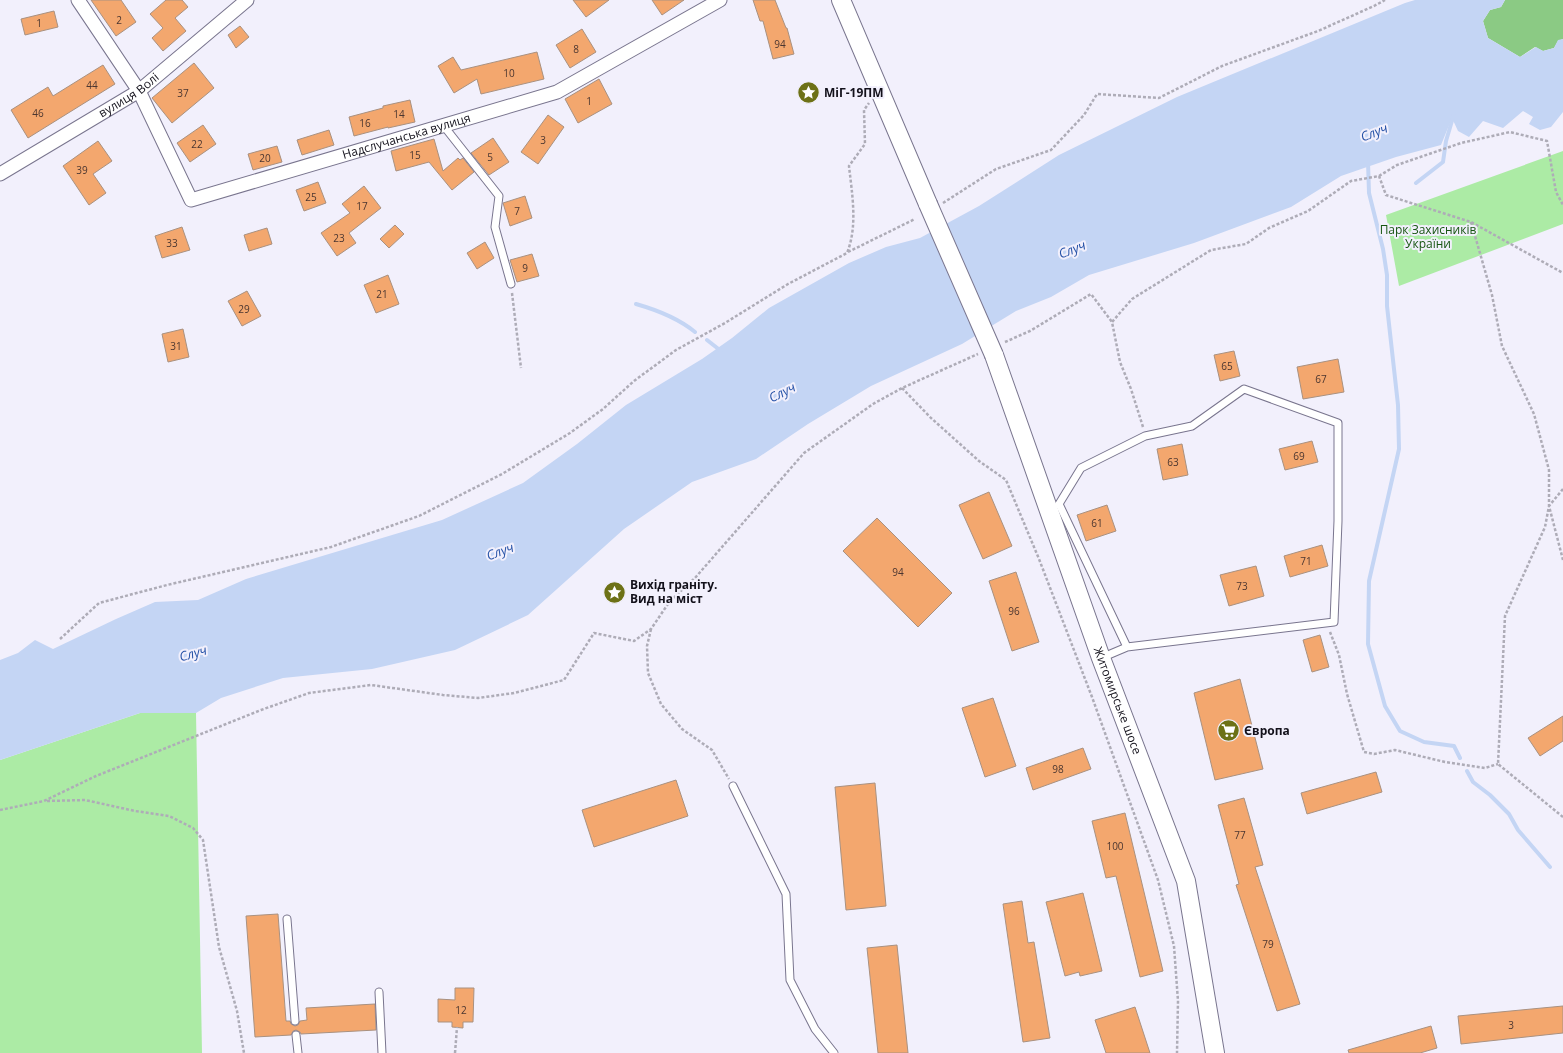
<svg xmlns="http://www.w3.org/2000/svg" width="1563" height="1053" viewBox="0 0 1563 1053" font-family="'Open Sans',sans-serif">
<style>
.green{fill:#aceba5}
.forest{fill:#8bca84}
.water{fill:#c4d5f4}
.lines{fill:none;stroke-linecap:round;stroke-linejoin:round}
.stream{stroke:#c4d5f4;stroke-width:4}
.building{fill:#f3a76e;stroke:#a99180}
.lane-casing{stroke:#79758e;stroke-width:9}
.street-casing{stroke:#79758e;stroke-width:15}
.secondary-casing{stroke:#79758e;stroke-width:20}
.path{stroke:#aeacb7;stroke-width:2.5;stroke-dasharray:3 2;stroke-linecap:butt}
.lane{stroke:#fff;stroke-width:7}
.street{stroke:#fff;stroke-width:13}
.secondary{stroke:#fff;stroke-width:18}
.secondary-bridge-casing{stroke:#79758e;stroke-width:20;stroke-linecap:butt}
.secondary-bridge{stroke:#fff;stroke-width:18}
.labels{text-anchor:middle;stroke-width:4;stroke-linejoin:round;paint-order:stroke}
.number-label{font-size:10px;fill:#4b3630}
.poi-label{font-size:12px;font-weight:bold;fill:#13111b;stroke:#f2f0fc;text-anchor:start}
.street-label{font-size:12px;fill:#13111b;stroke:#f2f0fc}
.park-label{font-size:12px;fill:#175512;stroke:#f2f0fc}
.water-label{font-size:13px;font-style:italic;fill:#2652a7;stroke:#f2f0fc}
</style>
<rect width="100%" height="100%" fill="#f2f0fc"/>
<path class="green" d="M1563,151V224L1399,286L1386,215Z
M140,713H196L202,1053H0V760Z"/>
<path class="forest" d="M1505,0H1563V39L1558,41L1554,48L1543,51L1535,47L1520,57L1488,38L1483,21L1490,10L1501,7Z"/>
<path class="water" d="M1415,0H1508H1505L1501,7L1490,10L1483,21L1488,38L1520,57L1536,47L1543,51L1554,48L1558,40L1563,39V112L1551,127L1540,130L1529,124L1533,117L1523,111L1503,128L1483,121L1469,137L1458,131L1452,118L1441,145L1396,157L1341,176L1291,207L1194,243L1089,275L1051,297L1016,311L962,344L871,386L808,424L756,459L692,482L624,529L528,615L455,650L372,669L283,678L221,698L196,713H140L0,760V660L18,653L35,640L53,649L116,619L155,602L198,600L246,579L442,520L523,483L577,444L626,405L702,359L732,338L769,308L849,263L886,247L920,238L979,206L1059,155L1177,97L1405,3Z"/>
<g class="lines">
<path class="stream" d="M1368,162L1369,193L1383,249L1387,275V306L1398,405L1399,449L1369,581L1368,644L1385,706L1400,731L1424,742L1454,746L1460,758
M1416,183L1443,162L1446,141L1454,114
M636,304C657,310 678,318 695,332
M707,340L721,351
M1467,771L1473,782L1490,795L1509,814L1518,830L1550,867"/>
</g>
<path class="building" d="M91,0H121L136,22L116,36Z
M166,0H182L188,7L175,18L186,31L163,51L152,38L163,28L150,14Z
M573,0H609L586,17Z
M652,0H684L662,15Z
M753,0H775L786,28H787L794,54L773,59L763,21H760Z
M54,11L58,27L25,35L21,19Z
M240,26L249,37L236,48L228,35Z
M582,29L596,52L570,68L556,45Z
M537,52L544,79L481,94L477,79L454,93L438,66L453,57L461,70Z
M194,63L214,88L172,123L152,98Z
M103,65L115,84L28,138L11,110L48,87L53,96Z
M599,79L612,104L578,123L565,99Z
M410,100L415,122L388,128V127L354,136L349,117L383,108V106Z
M548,115L564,127L538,164L521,152Z
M203,125L216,144L190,162L177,143Z
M329,130L334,145L302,155L297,140Z
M493,138L509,162L489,175L471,153Z
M434,139L443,171L458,158L460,160L463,158L474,172L452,190L429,162L396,171L391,151Z
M98,141L112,161L93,174L106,193L89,205L63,166Z
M277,146L282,162L253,170L248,154Z
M318,182L326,203L304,211L296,190Z
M364,186L381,208L349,233L356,243L337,256L321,233L350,213L342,204Z
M525,196L532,218L510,226L503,203Z
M395,225L404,234L389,248L380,239Z
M182,227L190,250L162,258L155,236Z
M267,228L272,244L249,251L244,235Z
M485,242L494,258L477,269L467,253Z
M532,254L539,276L517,282L510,260Z
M388,275L399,304L376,313L364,285Z
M247,291L261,316L242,326L228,301Z
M183,329L189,357L168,362L162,334Z
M1234,351L1240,376L1220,381L1214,355Z
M1338,359L1344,392L1303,399L1297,367Z
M1312,441L1318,462L1285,470L1279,449Z
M1182,444L1188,475L1163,480L1157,449Z
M989,492L1012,546L983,559L959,505Z
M1107,505L1116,531L1086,541L1077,515Z
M877,518L952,593L918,627L843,551Z
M1322,545L1328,566L1290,577L1284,556Z
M1256,566L1264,596L1229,606L1220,575Z
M1016,572L1039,642L1012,651L989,581Z
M1320,635L1329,667L1312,672L1303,640Z
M1240,679L1263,769L1215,780L1194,693Z
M993,698L1016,766L985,777L962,708Z
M1563,716V741L1540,756L1528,738Z
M1083,748L1091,769L1033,790L1026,768Z
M1376,772L1382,792L1307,814L1301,793Z
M676,780L688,816L594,847L582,810Z
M875,783L886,906L846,910L835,787Z
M1244,798L1263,865L1255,867L1300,1004L1277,1011L1236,885L1239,884L1218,805Z
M1125,813L1163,971L1140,977L1116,876L1106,878L1092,821Z
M1083,893L1102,971L1080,976L1079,972L1065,976L1046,902Z
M1022,901L1028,943L1034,942L1050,1038L1023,1042L1003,904Z
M278,914L286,1021H290L291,1024L295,1026L298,1025L300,1021L307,1020L306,1008L375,1004L376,1030L301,1034L300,1032L296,1030L293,1031L291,1035L255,1037L246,916Z
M897,945L908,1053H878L867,948Z
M455,988H474L473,1022H463V1028L452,1027V1022H438V999L455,1000Z
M1563,1006V1033L1461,1044L1458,1016Z
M1135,1007L1150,1053H1106L1095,1020Z
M1431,1026L1437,1048L1420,1053H1349L1348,1050Z"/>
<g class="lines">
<defs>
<path id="lane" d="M443,125L499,196L495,227L511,284
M1101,658L1127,647L1334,622L1338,521V423L1244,389L1192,426L1145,436L1081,468L1059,504L1127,647
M733,786L786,894L790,980L815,1029L834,1053
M287,919L295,1021
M379,992L382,1053
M296,1035L298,1053"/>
<g id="street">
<path id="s1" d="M78,0L139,91L191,200L557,92L720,0"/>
<path id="s2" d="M0,174L139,91L247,0"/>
</g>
<g id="secondary">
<path d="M841,0L928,204"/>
<path id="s3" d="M994,355L1101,658L1186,881L1215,1053"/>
</g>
</defs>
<use href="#lane" class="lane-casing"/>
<use href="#street" class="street-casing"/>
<use href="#secondary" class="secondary-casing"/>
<path class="path" d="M1379,176L1397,165L1461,143L1510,132L1547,141L1556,192L1563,205
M943,203L996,169L1051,150L1084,115L1097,94L1159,98L1222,66L1318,31L1374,6L1385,0
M1471,222L1492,295L1502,346L1534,414L1549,470V506L1563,560
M848,252L915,219
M512,293L521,368
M1005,342L1030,331L1091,294L1112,322
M902,388L931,418L979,461L1006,480L1039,559L1092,697L1158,880L1174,946L1178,1001L1177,1053
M1143,427L1131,389L1120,362L1112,322L1132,299L1211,250L1246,244L1269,228L1308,211L1351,181L1379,176L1386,195L1471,222L1563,273
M1563,489L1549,506L1545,527L1505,616L1498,764L1563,817
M651,629L647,646L648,673L661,704L682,729L712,750L729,779
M1330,632L1339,655L1347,694L1364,752L1374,754L1395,750L1445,762L1485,768L1498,764
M60,639L99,603L167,585L331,547L419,516L502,474L570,433L603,409L634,381L676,350L725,323L788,284L847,253C858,226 852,194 849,166L865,144L864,110L869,103
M47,801L85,800L135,811L169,816L193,828L203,840L219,947L237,1011L244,1053
M0,810L44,801L96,776L261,710L309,693L371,685L443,695L478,698L514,693L564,680L594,633L634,641L651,629L670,601L695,578L804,453L873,404L902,388L978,354
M455,1053L457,1027"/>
<use href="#lane" class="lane"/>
<use href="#street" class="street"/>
<use href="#secondary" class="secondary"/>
<defs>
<path id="secondary-bridge" d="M928,204L994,355"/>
</defs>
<use href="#secondary-bridge" class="secondary-bridge-casing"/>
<use href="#secondary-bridge" class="secondary-bridge"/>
</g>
<defs>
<symbol id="sight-disc" viewBox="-11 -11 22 22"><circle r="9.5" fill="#6d7116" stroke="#f2f0fc"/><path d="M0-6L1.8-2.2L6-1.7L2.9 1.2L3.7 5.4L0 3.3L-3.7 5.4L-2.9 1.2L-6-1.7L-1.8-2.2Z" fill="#fff"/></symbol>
<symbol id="supermarket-disc" viewBox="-11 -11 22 22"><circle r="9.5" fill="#6d7116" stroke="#f2f0fc"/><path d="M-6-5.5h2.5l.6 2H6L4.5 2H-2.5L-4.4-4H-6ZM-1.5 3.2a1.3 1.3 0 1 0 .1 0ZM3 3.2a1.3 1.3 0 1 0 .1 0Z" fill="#fff"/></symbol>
</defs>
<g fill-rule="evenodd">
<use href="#sight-disc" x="796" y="80" width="25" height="25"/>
<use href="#sight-disc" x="602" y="580" width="25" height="25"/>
<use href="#supermarket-disc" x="1216" y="718" width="25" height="25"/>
</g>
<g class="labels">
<g class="number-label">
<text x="119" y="24">2</text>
<text x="39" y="27">1</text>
<text x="780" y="48">94</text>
<text x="576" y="53">8</text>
<text x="509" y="77">10</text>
<text x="92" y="89">44</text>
<text x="183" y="97">37</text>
<text x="589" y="105">1</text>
<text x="38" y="117">46</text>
<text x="399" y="118">14</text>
<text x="365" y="127">16</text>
<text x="543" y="144">3</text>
<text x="197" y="148">22</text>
<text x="415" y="159">15</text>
<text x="490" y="161">5</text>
<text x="265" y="162">20</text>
<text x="82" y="174">39</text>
<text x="311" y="201">25</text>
<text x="362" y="210">17</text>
<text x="517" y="215">7</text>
<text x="339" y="242">23</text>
<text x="172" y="247">33</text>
<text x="525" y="272">9</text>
<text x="382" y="298">21</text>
<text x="244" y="313">29</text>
<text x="176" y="350">31</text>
<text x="1227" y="370">65</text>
<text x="1321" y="383">67</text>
<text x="1299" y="460">69</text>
<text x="1173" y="466">63</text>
<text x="1097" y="527">61</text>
<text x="1306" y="565">71</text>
<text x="898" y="576">94</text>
<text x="1242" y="590">73</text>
<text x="1014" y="615">96</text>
<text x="1058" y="773">98</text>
<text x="1240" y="839">77</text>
<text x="1115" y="850">100</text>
<text x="1268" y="948">79</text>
<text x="461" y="1014">12</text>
<text x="1511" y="1029">3</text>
</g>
<g class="poi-label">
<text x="824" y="97">МіГ-19ПМ</text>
<text x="630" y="589">Вихід граніту.<tspan x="630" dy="14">Вид на міст</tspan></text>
<text x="1244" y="735">Європа</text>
</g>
<g class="street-label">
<text dy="4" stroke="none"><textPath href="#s2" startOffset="151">вулиця Волі</textPath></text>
<text dy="4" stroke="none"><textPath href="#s1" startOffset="455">Надслучанська вулиця</textPath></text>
<text dy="4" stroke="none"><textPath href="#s3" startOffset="367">Житомирське шосе</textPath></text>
</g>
<g class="park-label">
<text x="1428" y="234">Парк Захисників<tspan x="1428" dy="14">України</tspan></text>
</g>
<g class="water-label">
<text transform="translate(1374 132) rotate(-21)" y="5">Случ</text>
<text transform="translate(1072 249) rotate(-21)" y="5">Случ</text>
<text transform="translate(782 392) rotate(-27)" y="5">Случ</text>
<text transform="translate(500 551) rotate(-20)" y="5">Случ</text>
<text transform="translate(193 653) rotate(-15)" y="5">Случ</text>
</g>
</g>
</svg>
